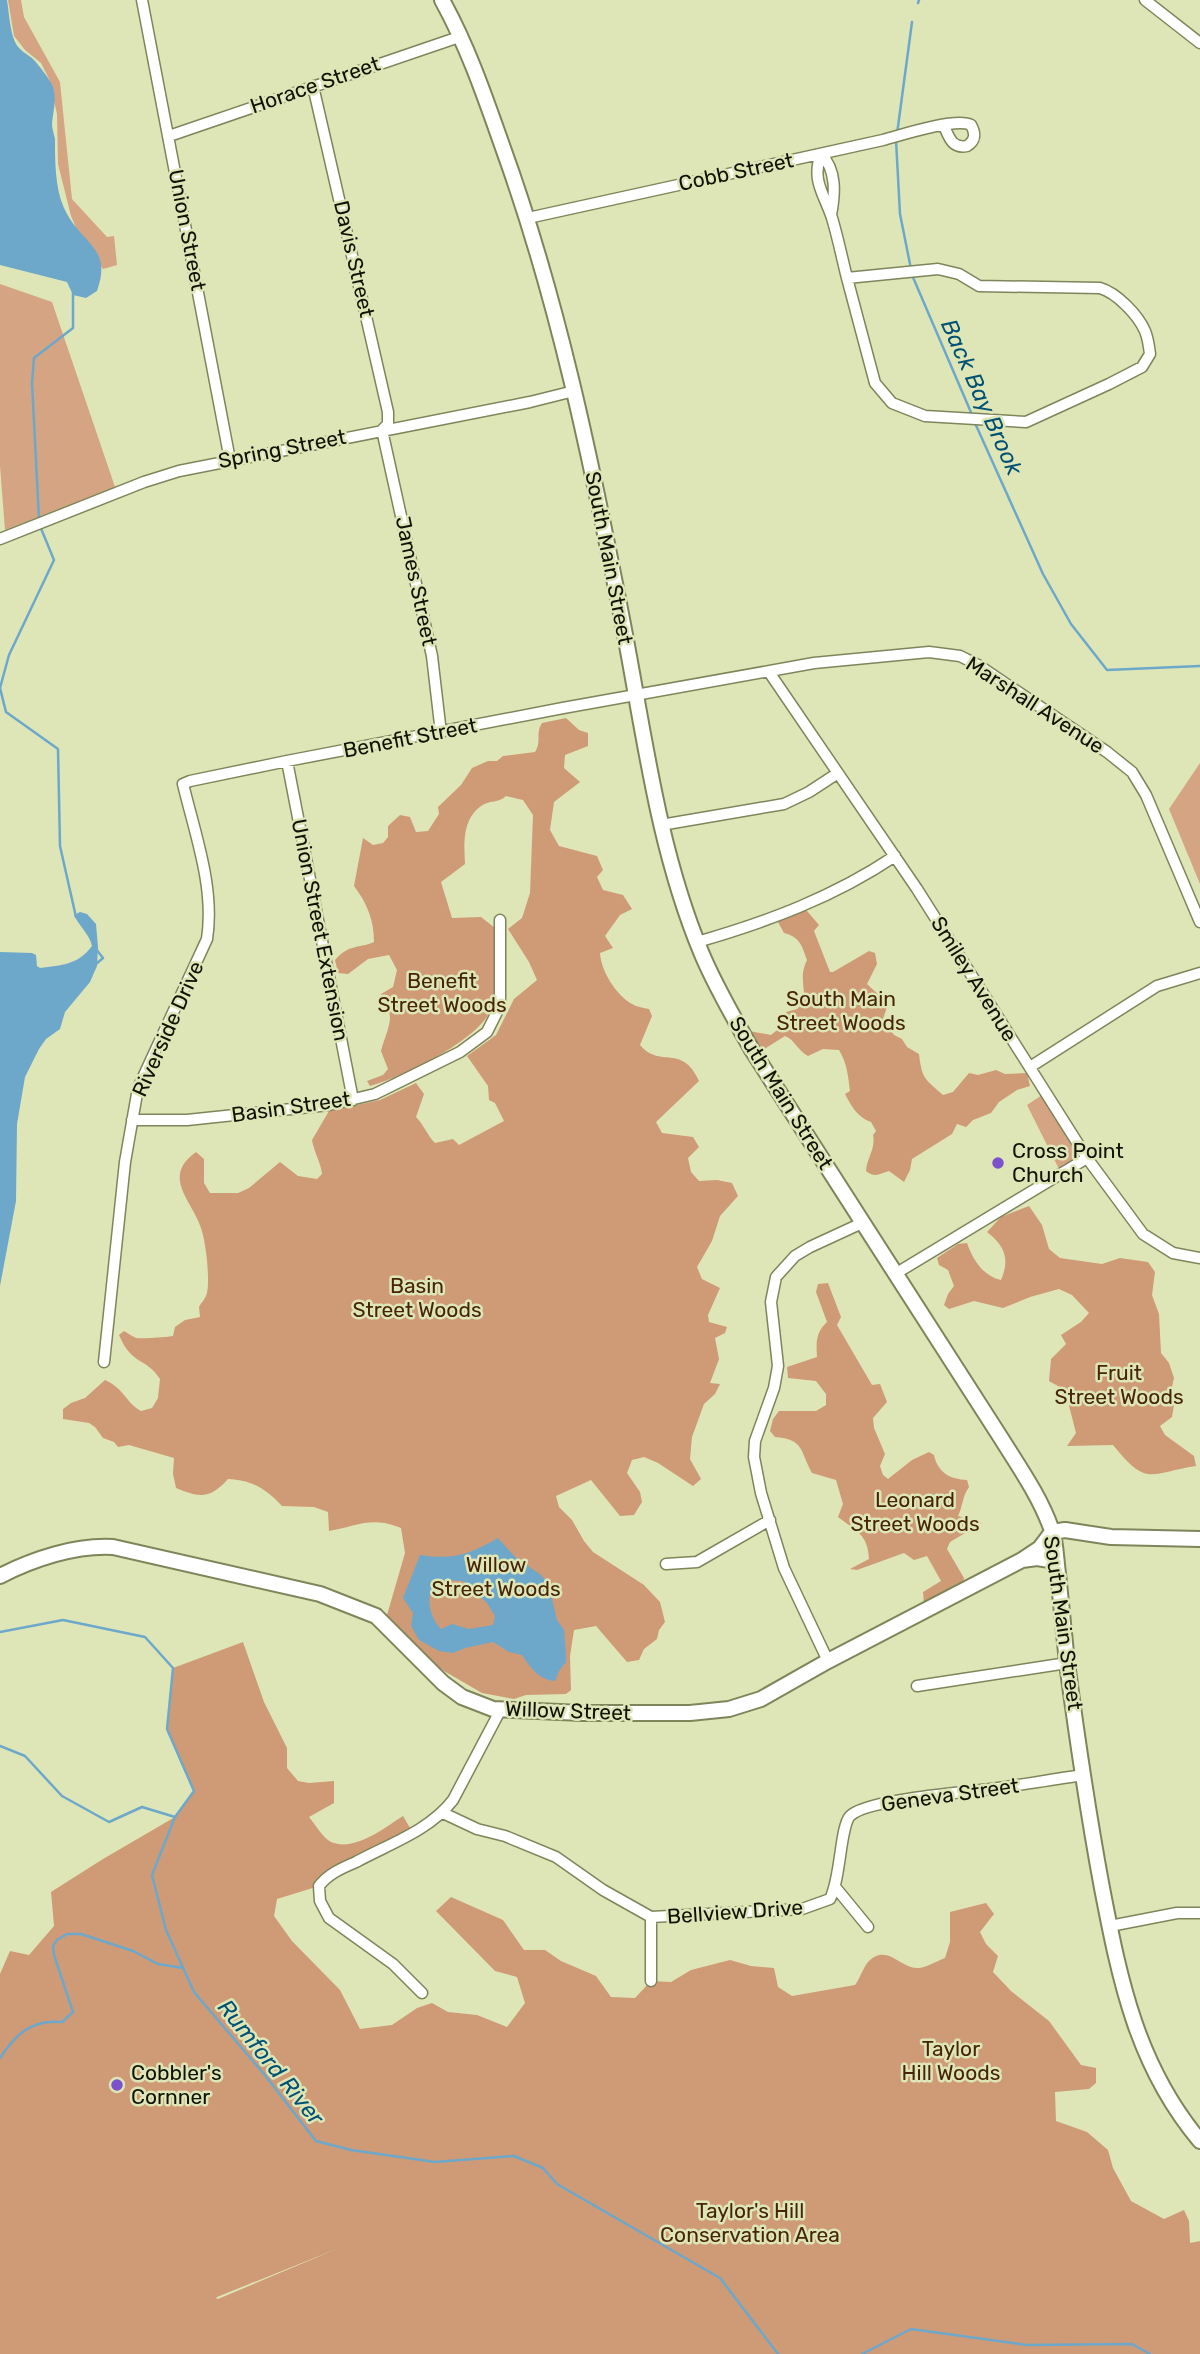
<svg xmlns="http://www.w3.org/2000/svg" width="1200" height="2354" viewBox="0 0 1200 2354" font-family="Rubik,sans-serif">
<style>
.green{fill:#d5a482}
.forest{fill:#cf9a76;fill-rule:evenodd}
.water{fill:#6da8cb;fill-rule:evenodd}
.lines{fill:none;stroke-linecap:round;stroke-linejoin:round}
.stream{stroke:#6da8cb;stroke-width:2.5}
.street-casing{stroke:#7f855a;stroke-width:13}
.secondary-casing{stroke:#7f855a;stroke-width:18}
.street{stroke:#fff;stroke-width:10}
.secondary{stroke:#fff;stroke-width:14}
.poi-dot{fill:#7b52cb;stroke:#dee6b7;stroke-width:2.5}
.labels{text-anchor:middle;stroke-width:5;stroke-linejoin:round;paint-order:stroke}
.street-label{font-size:21px;fill:#101203;stroke:#dee6b7}
.park-label{font-size:21px;fill:#472407;stroke:#dee6b7}
.poi-label{font-size:21px;fill:#101203;stroke:#dee6b7;text-anchor:start}
.water-label{font-size:23px;font-style:italic;fill:#005173;stroke:#dee6b7}
</style>
<rect width="100%" height="100%" fill="#dee6b7"/>
<path class="green" d="M8,0H21L24,17L60,82L72,199L107,237L114,236L117,265L103,269L77,230L71,216L58,164L57,114L49,79L41,63L25,50L14,36Z
M0,284L52,302L115,487L5,530L0,466Z
M1200,763V884L1169,809Z
M1042,1095L1081,1152V1157L1060,1171L1027,1105Z"/>
<path class="forest" d="M566,718L579,730L588,733V746L565,755L564,768L580,782L554,802L550,830L559,846L597,856L603,870L597,877L603,890L623,895L632,909L620,915L605,936L613,948L600,953C601,971 616,995 632,1004C637,1007 644,1008 649,1009L652,1016L640,1045C660,1069 682,1043 699,1081L656,1122L662,1133L693,1137L699,1147L688,1158L691,1172L699,1181L717,1180L732,1183L738,1196L720,1216L712,1241L697,1267L702,1279L720,1288L708,1315L709,1322L727,1327L725,1333L715,1338L719,1359L710,1383L720,1384L715,1394L704,1404L692,1437L690,1459L701,1479L693,1486L658,1463L644,1457L632,1460L627,1473L640,1492L642,1502L634,1515L620,1516L591,1480L556,1496L559,1507L572,1520L584,1541L593,1552L644,1585L660,1602L665,1622L659,1630L657,1639L644,1649L639,1660L627,1662L596,1626L574,1630L570,1656L571,1690L566,1694L526,1695L514,1699L482,1693L444,1671L431,1660L387,1615L405,1553L401,1528C372,1516 357,1526 329,1531L328,1512L314,1507L282,1506C266,1489 252,1480 228,1479C210,1499 200,1498 176,1488L173,1474L174,1458L129,1445L118,1447L114,1442L103,1438L95,1427L89,1423L63,1419V1409L71,1403L85,1398L105,1380C125,1389 125,1402 141,1411L152,1408L158,1398L160,1379C146,1357 132,1366 119,1335L124,1331C128,1333 131,1336 136,1338C140,1339 169,1337 173,1336L175,1327L185,1320L200,1317L199,1307C201,1303 206,1298 207,1293C210,1278 206,1243 201,1228C192,1200 161,1177 196,1152L204,1159V1183L210,1193H238L249,1188L280,1162L298,1176L317,1179L322,1174C321,1163 314,1152 312,1140L329,1111L380,1100L416,1083L424,1094L416,1117C424,1125 427,1135 435,1143L453,1139L459,1145L504,1121L495,1103L489,1100L488,1086L467,1056L496,1035L514,999L537,980L529,962L508,929L522,918L530,893L533,815L523,800L506,796C499,803 489,800 481,806C462,820 464,844 465,864L441,882L452,918L481,917L495,928C495,950 497,990 491,1009C480,1040 400,1078 370,1086L367,1081L383,1075L388,1069L381,1051C388,1026 397,1017 381,994L393,987L397,970L389,955L368,959L348,974L338,973L335,960C349,944 357,949 374,942C374,920 367,903 354,886L363,838L373,845L383,843L388,837V826L400,815L410,817L416,832L428,831L439,814L438,807L461,785L472,768L488,761H497L503,756L535,752C542,741 535,734 542,723Z
M801,911H807L819,925L814,931L830,972H833L869,951L875,953L877,964L867,984L882,998L887,1007L883,1019L894,1035L902,1039L907,1047L919,1054C922,1079 924,1078 943,1095L953,1092L969,1073L978,1075L996,1070L1005,1074L1027,1073L1030,1086L1017,1090L999,1102L991,1113L973,1120L966,1127L957,1124L952,1134L912,1159L910,1170L904,1182L889,1171C880,1174 874,1178 866,1171C867,1158 876,1148 873,1135L876,1131L871,1122C857,1117 852,1107 845,1094L850,1091C848,1076 847,1063 839,1050L823,1049L808,1056C798,1051 795,1040 785,1036L761,1051L749,1031L771,1035L787,1022L786,1012L797,1009L804,1002C805,984 799,977 807,960C802,946 800,937 784,933L778,922L789,915Z
M1029,1206L1042,1225L1049,1249L1060,1258L1102,1264L1120,1258L1148,1262L1155,1272L1152,1295L1159,1314L1161,1353L1169,1363L1174,1378L1170,1396L1174,1405L1172,1417L1160,1426L1165,1435L1194,1456L1196,1466C1149,1473 1148,1488 1113,1445L1067,1446L1076,1433L1065,1390L1049,1381L1051,1359L1066,1344L1061,1335L1081,1322L1089,1313L1072,1295L1059,1289L1030,1297L1003,1308L974,1301L949,1309L944,1305L948,1294L954,1286L948,1270L939,1265L937,1258L958,1244L967,1243C973,1260 983,1276 1001,1280C1010,1259 1005,1246 987,1232L1001,1217Z
M828,1283L841,1317L837,1325L872,1385L880,1384L887,1402L873,1418L874,1428L885,1454L880,1466L883,1475L888,1479L912,1460L929,1452L934,1455C938,1473 950,1479 967,1480L969,1487C962,1497 963,1506 958,1516L982,1523L950,1542L947,1549L964,1578L963,1584L924,1604L923,1592L941,1581L927,1556L914,1560L904,1553L857,1570L850,1569L869,1559C868,1534 856,1531 838,1517L843,1504L836,1480L812,1473C800,1451 804,1439 775,1437L770,1431L773,1419L779,1411H816L826,1405V1394L816,1381L788,1378L787,1367L817,1357C816,1342 816,1332 827,1322L816,1292L818,1284Z
M243,1642L264,1702L287,1748V1768L298,1781L309,1783L334,1781V1803L309,1817C315,1824 323,1838 331,1842C355,1852 384,1828 403,1816L413,1833L319,1886L277,1899L274,1916L292,1941L340,1990L360,2029L392,2025L417,2008L432,2003L448,2012L477,2015L507,2027L525,2003L517,1977L495,1971L436,1911L451,1897L503,1920L524,1950H545L561,1961L596,1976L611,1997L635,1998L651,1981L671,1982L691,1970L730,1960L751,1966L774,1968L778,1987L792,1996L855,1985C860,1979 863,1967 869,1961C888,1943 901,1970 919,1968C927,1967 937,1961 945,1958L950,1942V1912L986,1903L994,1914L980,1932L986,1944L998,1956L993,1972L1011,1991L1049,2021L1081,2065L1096,2068V2083L1089,2089L1055,2092L1056,2121L1087,2132L1108,2150L1113,2168L1131,2201L1164,2219L1184,2210L1189,2221L1190,2243L1200,2241V2354H0V1974L10,1951L29,1955L54,1926L51,1892L103,1859L175,1817L194,1791L167,1729L173,1668ZM339,2248L218,2299L216,2298L217,2297Z"/>
<path class="water" d="M0,0H7C9,13 10,31 15,42C19,51 28,54 34,60C40,67 50,79 53,87C57,100 53,111 52,124C52,129 54,134 55,139C55,161 55,188 64,208C81,245 113,246 97,291L86,298L73,295L67,282L0,265Z
M80,912L87,914L96,924L98,947L97,966L90,982L65,1012L60,1029L46,1039L39,1049L25,1077L17,1124L16,1201L0,1286V952L32,953L36,955L37,966L40,968C62,965 78,965 92,946C90,935 79,926 74,915Z
M498,1538L515,1557L541,1575L548,1583L557,1620L564,1630L566,1654V1662L559,1671L555,1681C539,1680 530,1667 522,1655L509,1652L493,1642L465,1648L453,1653L439,1651L419,1640L411,1626L413,1613L403,1598L420,1555C453,1560 469,1555 498,1538ZM446,1580L463,1581L487,1603L495,1616L493,1625L469,1629L452,1624L441,1629C431,1620 424,1596 435,1585C436,1584 444,1581 446,1580Z"/>
<g class="lines">
<path class="stream" d="M918,3L919,0
M897,134L912,22
M896,140L900,214L911,269
M912,275L973,417
M975,423L1043,574L1071,624L1107,670L1200,666
M39,519L32,383L34,358L73,328V293
M40,526L54,560L9,655L0,688L6,712L58,749L60,846L76,917
M96,964L103,958L96,949
M0,1632L63,1620L145,1637L173,1668L167,1729L194,1791L175,1817L152,1875L166,1930L194,1992L264,2074L316,2141L351,2150L435,2162L514,2156L543,2168L557,2184L720,2278L778,2354
M0,1746L25,1756L62,1796L109,1822L142,1807L175,1817
M0,2058C16,2034 32,2019 62,2022L73,2012L54,1955L53,1946L57,1940L67,1934H81L133,1951L158,1964L183,1968
M862,2354L911,2329L1027,2345L1132,2344L1150,2354"/>
<defs>
<path id="street" d="M142,0L230,460
M1145,0L1200,43
M313,86L388,412V424L382,430L432,656L441,733
M169,136L462,36
M831,215C835,194 837,170 821,154C811,180 824,194 832,218C838,238 842,258 847,278L938,269L959,274L979,286L1100,288C1117,293 1138,315 1145,331C1148,338 1149,346 1150,354L1142,367L1109,384L1026,422L925,416L892,403L875,383L847,278
M528,218C646,192 765,166 883,140C901,135 956,117 971,125C976,134 975,141 967,146C952,149 949,137 944,126
M0,539L144,482L179,471L530,402L574,391
M769,672L917,889L1087,1158L1143,1234L1173,1253L1200,1258
M287,761L353,1100
M661,825L784,804L809,792L838,773
M697,942C767,922 834,897 895,856
M1030,1067L1157,986L1200,973
M132,1120H187L329,1105L375,1094L460,1052L487,1032L500,1006V920
M895,1274L1087,1158
M104,1362L125,1162L138,1088L207,939C215,888 195,834 183,784L190,781L287,761L563,708L814,663L929,652L960,656L978,665L1107,752L1132,772L1146,795L1200,922
M666,1564L697,1562L770,1520
M828,1661L784,1568L761,1493L754,1457L755,1441L774,1388L778,1366L771,1302L776,1277L795,1256L810,1247L862,1223
M917,1686L1067,1663
M443,1813L477,1829L505,1836L556,1857L603,1890L651,1917L802,1909L830,1899C841,1878 840,1827 850,1816C866,1799 970,1792 998,1788C1026,1784 1055,1779 1084,1775
M836,1888L868,1927
M651,1917V1981
M1110,1926L1177,1913H1200
M422,1993L393,1964L329,1918L320,1901L319,1886C328,1874 342,1868 356,1862C389,1844 429,1831 453,1800L501,1709"/>
<path id="secondary" d="M442,0C468,47 485,97 503,148C558,300 591,460 622,619C644,731 657,846 701,952C715,986 734,1018 752,1050L1001,1438C1019,1467 1041,1498 1052,1531C1056,1544 1056,1559 1058,1573C1061,1603 1064,1633 1067,1663C1077,1738 1088,1813 1102,1888C1120,1981 1137,2066 1200,2141
M1052,1532L1065,1530L1111,1537L1200,1539
M1052,1532L1040,1548L1022,1560L1037,1558L1056,1561
M0,1576C33,1559 75,1545 113,1547L320,1594L376,1616L443,1683L462,1697L493,1709L582,1713H690L729,1709L761,1699L828,1661L1022,1560"/>
</defs>
<use href="#street" class="street-casing"/>
<use href="#secondary" class="secondary-casing"/>
<use href="#street" class="street"/>
<use href="#secondary" class="secondary"/>
</g>
<g class="poi-dot">
<circle cx="998" cy="1163" r="7"/>
<circle cx="117" cy="2085" r="7"/>
</g>
<g class="labels">
<g class="street-label">
<text transform="translate(315 85) rotate(-19)" y="7">Horace Street</text>
<text transform="translate(736 172) rotate(-12)" y="7">Cobb Street</text>
<text transform="translate(187 230) rotate(79)" y="7">Union Street</text>
<text transform="translate(354 259) rotate(77)" y="7">Davis Street</text>
<text transform="translate(282 449) rotate(-11)" y="7">Spring Street</text>
<text transform="translate(609 558) rotate(79)" y="7">South Main Street</text>
<text transform="translate(416 581) rotate(78)" y="7">James Street</text>
<text transform="translate(1035 705) rotate(33)" y="7">Marshall Avenue</text>
<text transform="translate(410 738) rotate(-11)" y="7">Benefit Street</text>
<text transform="translate(320 930) rotate(79)" y="7">Union Street Extension</text>
<text transform="translate(974 979) rotate(58)" y="7">Smiley Avenue</text>
<text transform="translate(168 1029) rotate(-66)" y="7">Riverside Drive</text>
<text transform="translate(781 1093) rotate(58)" y="7">South Main Street</text>
<text transform="translate(291 1107) rotate(-8)" y="7">Basin Street</text>
<text transform="translate(1063 1623) rotate(82)" y="7">South Main Street</text>
<text transform="translate(568 1711) rotate(2)" y="7">Willow Street</text>
<text transform="translate(950 1795) rotate(-8)" y="7">Geneva Street</text>
<text transform="translate(735 1912) rotate(-4)" y="7">Bellview Drive</text>
</g>
<g class="park-label">
<text x="442" y="988">Benefit<tspan x="442" dy="24">Street Woods</tspan></text>
<text x="841" y="1006">South Main<tspan x="841" dy="24">Street Woods</tspan></text>
<text x="417" y="1293">Basin<tspan x="417" dy="24">Street Woods</tspan></text>
<text x="1119" y="1380">Fruit<tspan x="1119" dy="24">Street Woods</tspan></text>
<text x="915" y="1507">Leonard<tspan x="915" dy="24">Street Woods</tspan></text>
<text x="496" y="1572">Willow<tspan x="496" dy="24">Street Woods</tspan></text>
<text x="951" y="2056">Taylor<tspan x="951" dy="24">Hill Woods</tspan></text>
<text x="750" y="2218">Taylor's Hill<tspan x="750" dy="24">Conservation Area</tspan></text>
</g>
<g class="poi-label">
<text x="1012" y="1158">Cross Point<tspan x="1012" dy="24">Church</tspan></text>
<text x="131" y="2080">Cobbler's<tspan x="131" dy="24">Cornner</tspan></text>
</g>
<g class="water-label">
<text transform="translate(982 397) rotate(66)" y="8">Back Bay Brook</text>
<text transform="translate(271 2062) rotate(51)" y="8">Rumford River</text>
</g>
</g>
</svg>
